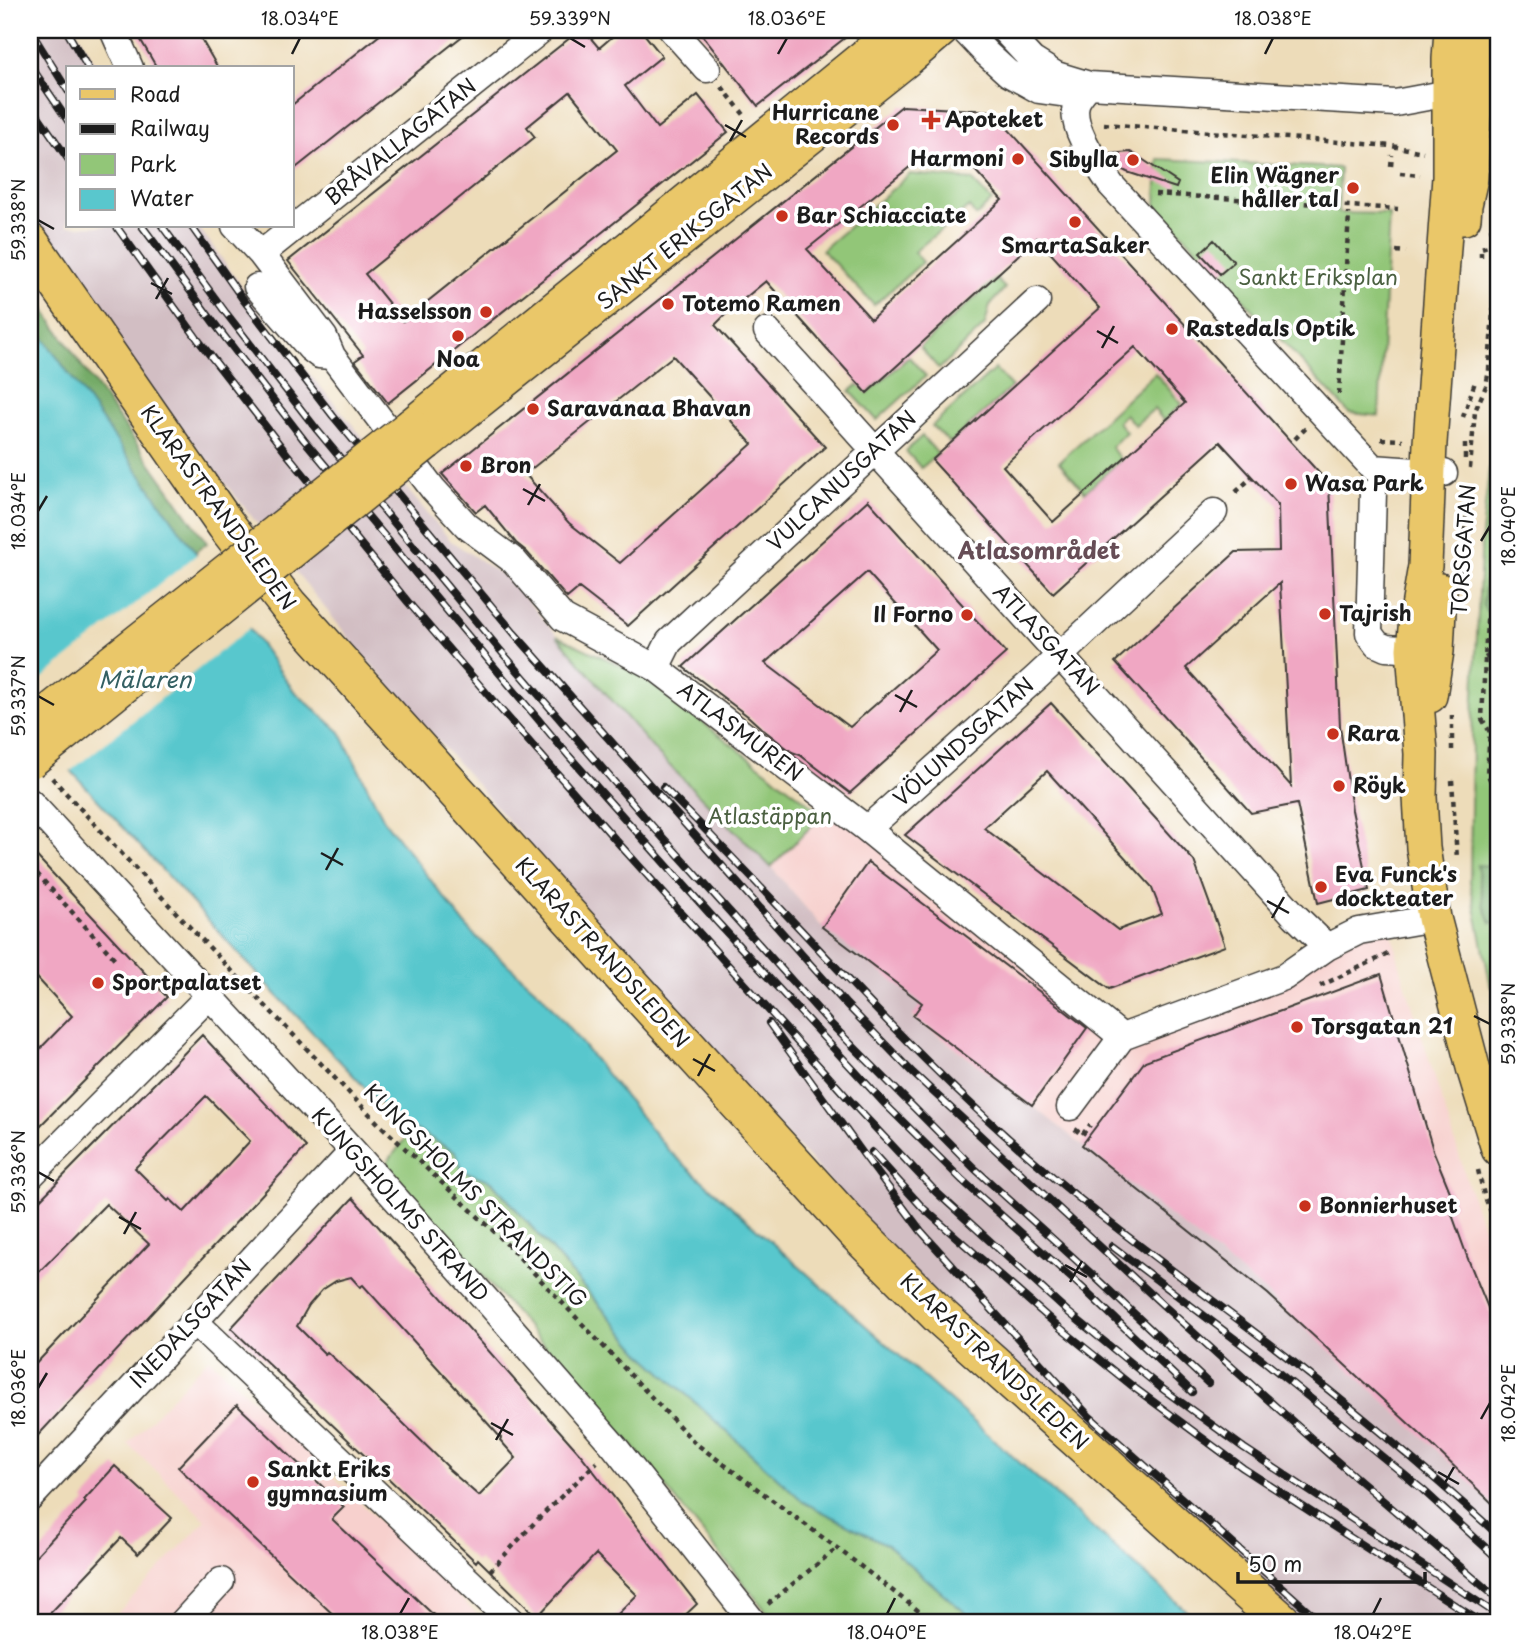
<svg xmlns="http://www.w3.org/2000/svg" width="1528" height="1652" viewBox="0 0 1528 1652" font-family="'Playpen Sans',sans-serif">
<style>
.built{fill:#f7d0cd}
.industrial{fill:#d2bec3}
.green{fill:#92c678;stroke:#57714a;stroke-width:2}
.forest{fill:#75ab68;stroke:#486442;stroke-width:2}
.water{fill:#59c7cd;stroke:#3a7274;stroke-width:2}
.pier{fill:#eddcb9}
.building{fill:#f0a7c3;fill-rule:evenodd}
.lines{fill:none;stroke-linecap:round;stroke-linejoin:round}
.minor-casing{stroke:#3b3934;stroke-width:29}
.major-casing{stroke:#3b3934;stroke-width:36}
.highway-casing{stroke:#3b3934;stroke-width:41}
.path{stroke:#3b3934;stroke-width:4.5;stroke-dasharray:5 5;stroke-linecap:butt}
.minor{stroke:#fff;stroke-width:26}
.major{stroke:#eac769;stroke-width:33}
.highway{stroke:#eac769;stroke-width:38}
.rail-casing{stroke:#1c1c1c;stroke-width:8}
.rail{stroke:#fff;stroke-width:5;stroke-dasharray:16;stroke-linecap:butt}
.major-bridge-casing{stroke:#3b3934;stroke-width:36;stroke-linecap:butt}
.major-bridge{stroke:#eac769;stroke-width:33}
.ticks{fill:none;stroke:#1c1c1c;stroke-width:2.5}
.poi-dot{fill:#c8321e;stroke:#fff;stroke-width:2.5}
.labels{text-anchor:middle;stroke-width:7;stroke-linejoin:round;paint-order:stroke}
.poi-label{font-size:21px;font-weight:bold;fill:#1c1c1c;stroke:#fff;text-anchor:start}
.street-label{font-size:21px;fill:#1c1c1c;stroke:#fff}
.park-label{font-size:21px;fill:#4b6041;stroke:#fff}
.neighbourhood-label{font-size:23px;font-weight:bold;fill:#664d56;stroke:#fff}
.water-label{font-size:23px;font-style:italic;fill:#346063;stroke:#fff}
.neatline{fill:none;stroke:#1c1c1c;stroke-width:2.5}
.ticks-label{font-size:18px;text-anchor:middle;fill:#1c1c1c}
</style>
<rect width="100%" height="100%" fill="#fff"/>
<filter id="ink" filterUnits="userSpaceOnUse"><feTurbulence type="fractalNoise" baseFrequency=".0143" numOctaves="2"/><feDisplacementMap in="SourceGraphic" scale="14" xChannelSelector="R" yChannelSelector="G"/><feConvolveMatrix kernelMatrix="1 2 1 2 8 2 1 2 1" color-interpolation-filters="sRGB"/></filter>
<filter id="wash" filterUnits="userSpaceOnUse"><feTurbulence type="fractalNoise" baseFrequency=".00686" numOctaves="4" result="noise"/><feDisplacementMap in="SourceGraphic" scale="28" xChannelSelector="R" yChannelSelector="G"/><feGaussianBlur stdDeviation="1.57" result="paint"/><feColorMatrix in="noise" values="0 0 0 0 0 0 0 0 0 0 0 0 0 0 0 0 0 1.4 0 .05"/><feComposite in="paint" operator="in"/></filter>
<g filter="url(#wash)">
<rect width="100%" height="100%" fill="#eddcb9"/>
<path class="built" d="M823,814L865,829L1119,1036L1389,922L1402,973L1476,1209L1498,1262V1509L1436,1449L1268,1294L1032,1105L913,1016L922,1003L822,927L771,867Z
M209,1358L485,1622H109L206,1520L128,1444Z"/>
<path class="industrial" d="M30,30H76L98,68H68V226H198L280,339L451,541L510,580L657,752L771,867L822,927L922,1003L913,1017L1032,1105L1268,1294L1436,1449L1498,1509V1622H1294L962,1327L696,1035L357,648L159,401L30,223Z"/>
<path class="green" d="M1158,159L1340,168L1338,213L1389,214L1379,416L1349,413L1156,205Z
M910,174L972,180L992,201L976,216L969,207L914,252L923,262L874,305L822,250Z
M996,279L1005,288L990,305L985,325L939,369L920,347Z
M909,357L926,376L877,420L850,391L859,384L868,393Z
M995,369L1012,387L950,443L932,426Z
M1155,373L1182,404L1164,421L1154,409L1135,425L1125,414L1118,422L1126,432L1111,447L1121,460L1085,492L1059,462Z
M1498,389V984L1491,987L1470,882L1472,735L1482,534Z
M922,436L938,454L921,468L906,451Z
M557,636L639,674L823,814L771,867L657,753Z
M416,1130L455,1152L463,1171L491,1181L641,1353L805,1503L886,1544L976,1622H775L629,1442L385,1165L409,1134Z"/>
<path class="forest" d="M30,288L84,369L207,543L195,552L30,319Z
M1495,552L1498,554V640L1496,624L1483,606L1487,563Z
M1477,865L1498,867V922L1491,923L1484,905Z"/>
<path class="water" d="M30,319L294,691L340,732L384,820L471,932L542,995L669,1151L1199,1622H976L886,1544L805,1503L641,1353L492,1181L463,1171L455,1152L416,1130L409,1134L275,993L30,726Z"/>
<path class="pier" d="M200,552L252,626L68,773L30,731V688Z"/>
<g id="blocks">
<path class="building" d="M135,30H196L218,68H157Z
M386,30H470L292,171V105Z
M580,30H584L599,48L620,30H641L662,56L625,86L657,128L698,95L728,132L388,403L355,361L363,355L288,261ZM570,92L617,150L403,321L365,274L535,137L527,127Z
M698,30H855L758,106Z
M902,106L992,111L1329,484L1340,726L1352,810L1369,890L1318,903L1297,804L1251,813L1115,662L1236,552L1279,551L1278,505L1220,442L1053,593L932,460L1100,308L1037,238L867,393L766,281L728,312L715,325L825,447L628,626L579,588L567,598L526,551L516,543L485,505L476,512L442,474ZM911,166L974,169L1002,200L871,319L807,249ZM1135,347L1185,403L1053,522L1003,466ZM673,356L752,444L620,563L569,523L525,474ZM1280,583L1284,652L1291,786L1186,668Z
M1130,152L1136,155L1178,183L1176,188L1127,172L1121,169L1109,154Z
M1214,240L1234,262L1220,274L1200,253Z
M868,500L1006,653L850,793L800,755L792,752L761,728L749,717L683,667ZM867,572L937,650L850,727L765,663Z
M1051,703L1194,861L1225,946L1109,989L905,835ZM1047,771L1151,886L1162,914L1118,930L984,828Z
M30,849L167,997L30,1136V1059L72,1016L30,970Z
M868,862L1056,1004L1087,1028L1032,1105L913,1016L922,1003L822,927Z
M1381,974L1433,1150L1455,1204L1450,1209L1468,1259L1498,1332V1509L1433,1446L1268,1294L1082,1145L1145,1061Z
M202,1035L306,1147L30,1444V1370L149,1244L106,1204L30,1281V1210ZM206,1096L250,1141L184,1212L170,1199L168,1201L135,1168Z
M353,1198L581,1455L697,1604L678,1622H610L637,1595L596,1554L537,1617L478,1559L476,1562L231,1328ZM351,1277L360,1287L363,1285L501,1438L500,1440L516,1458L479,1496L447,1468L448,1467L399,1419L327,1352L325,1354L297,1326L309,1305L322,1290L336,1281Z
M237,1405L344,1507L332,1519L441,1622H341L178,1467Z
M115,1466L172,1518L138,1554L121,1538L42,1622H30V1562L86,1502L84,1500Z"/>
</g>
</g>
<g filter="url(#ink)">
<use href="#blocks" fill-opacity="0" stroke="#3b3934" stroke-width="2"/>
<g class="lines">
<defs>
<path id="minor" d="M113,30L130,68
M672,30L707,69
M964,30L986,53L1008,73L1039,90L1067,94L1082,88
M1004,30L1032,60L1056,75L1089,85L1395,103L1449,93
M1089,85C1084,91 1078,97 1076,104C1070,129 1098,165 1111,185L1373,468L1444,473
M235,226L261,254L324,337L332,356L433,489L467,526L514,561L563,618L656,668L867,829L1122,1037
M261,254L541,30
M257,287L310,348L319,355L331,356
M767,331L1295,916L1327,947
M1373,492L1369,633L1377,644L1386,648L1432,651
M656,668L669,642L1037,301
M30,802L353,1151L490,1304L614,1446L753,1622
M867,829L1038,676L1214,512
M1122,1037L1284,977L1327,947L1359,931L1434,918
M1070,1107L1122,1037
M30,1176L209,996
M194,1321L512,1622
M30,1498L353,1151
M183,1622L221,1581"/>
<path id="major" d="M1451,30L1449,59V177L1430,443L1425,566L1416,619L1413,649L1421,754L1420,797L1423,848L1434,918L1474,1071L1498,1149
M1464,218L1465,205L1471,178L1474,121L1481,30
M411,425L896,30
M427,443L908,59L942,30
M1430,696L1437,651L1440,590"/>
<path id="highway" d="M30,243L226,525L288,605L611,963L854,1230L942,1318L1282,1622"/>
</defs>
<use href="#minor" class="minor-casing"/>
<use href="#major" class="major-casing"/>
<use href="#highway" class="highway-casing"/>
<path class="path" d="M722,87L745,116
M1104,124L1392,146L1423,152
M1391,166L1392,155
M1400,173L1420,175
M1155,194L1398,209
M1396,251L1406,252
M1481,257V248L1498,243
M741,301L748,309
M1496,371H1498
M1339,394L1349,213
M1463,417L1475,382
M1295,439L1306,428
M1381,439L1403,440
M1465,459V443
M1470,468L1475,411L1486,386L1489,370C1491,325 1499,272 1491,227
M1236,492L1252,477
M1462,572L1468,483
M1498,582L1494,612L1487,620L1482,719L1490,732L1487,773L1498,796
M1485,658L1498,650
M1452,750V714
M52,778L183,920L379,1124L501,1238L695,1443L837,1548L933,1622
M1452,780L1457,859
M30,866L115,959
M1320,986L1388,954
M1075,1129L1082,1135L1090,1125
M1478,1170L1484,1195L1498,1228
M490,1571L537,1520L597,1462
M768,1604L837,1548"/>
<use href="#minor" class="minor"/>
<use href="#major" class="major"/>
<use href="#highway" class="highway"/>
<defs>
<path id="rail" d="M30,30L68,91
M66,30L88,68
M30,65L68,121
M30,104L68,159
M116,226L199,341L287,454L408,602L495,703L621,846L853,1104L935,1191L1068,1312L1160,1387L1244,1448L1498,1615
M142,226L214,323L304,440L568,755L718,923L886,1105L962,1180L1086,1291L1192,1392
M162,226L226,313L317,430L500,650L647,820L830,1023L974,1168L1096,1278L1208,1383
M191,226L242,298L333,416L514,633L845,1003L913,1073L1164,1306L1332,1457L1498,1599
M357,459L405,419
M380,488L430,449
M30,728L324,486
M30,760L347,513
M663,787C780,902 885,1028 1007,1137C1090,1212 1181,1276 1269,1343C1348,1404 1425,1468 1498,1535
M769,1023L864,1155L921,1231L1042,1365L1089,1416L1321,1622
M872,1152L923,1208L1059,1327L1136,1389L1243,1468L1481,1622
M1112,1246L1264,1361L1341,1423L1423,1490L1498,1559"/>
</defs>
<use href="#rail" class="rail-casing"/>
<use href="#rail" class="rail"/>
<defs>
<path id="major-bridge" d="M30,726L411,425
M30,762L427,443"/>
</defs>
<use href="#major-bridge" class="major-bridge-casing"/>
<use href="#major-bridge" class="major-bridge"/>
</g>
</g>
<path class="ticks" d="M570,38L585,47M292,54L300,38M778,54L787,38M1265,54L1273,38M725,125L746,137M730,141L742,120M38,220L54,229M151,283L172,294M156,299L168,278M1097,331L1118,343M1102,348L1114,326M523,489L545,501M528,505L540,484M38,511L47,496M1481,541L1490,526M895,695L917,707M38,696L54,705M900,712L912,690M321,853L343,865M326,870L338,848M1267,901L1289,913M1272,918L1284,897M1474,1016L1490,1024M693,1059L715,1071M698,1076L710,1054M38,1172L54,1181M119,1217L141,1229M124,1234L136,1212M1065,1265L1087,1277M1070,1282L1082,1261M38,1388L47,1373M1481,1419L1490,1403M491,1423L513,1435M496,1440L508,1419M1438,1472L1459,1484M1442,1488L1454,1467M400,1614L409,1598M887,1614L895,1598M1373,1614L1381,1598"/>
<g class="poi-dot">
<path d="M927.5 109.5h7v7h7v7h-7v7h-7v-7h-7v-7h7z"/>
<circle cx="893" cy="125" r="7"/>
<circle cx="1018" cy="159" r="7"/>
<circle cx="1133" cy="160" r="7"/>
<circle cx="1353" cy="188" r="7"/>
<circle cx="782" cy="216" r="7"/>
<circle cx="1075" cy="222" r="7"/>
<circle cx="668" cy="304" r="7"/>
<circle cx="486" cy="312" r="7"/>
<circle cx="1172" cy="329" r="7"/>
<circle cx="458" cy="336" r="7"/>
<circle cx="533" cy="409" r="7"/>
<circle cx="466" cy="466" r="7"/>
<circle cx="1291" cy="484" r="7"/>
<circle cx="1325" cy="614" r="7"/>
<circle cx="967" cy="615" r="7"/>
<circle cx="1333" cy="734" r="7"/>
<circle cx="1339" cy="786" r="7"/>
<circle cx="1321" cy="887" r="7"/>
<circle cx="98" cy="983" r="7"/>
<circle cx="1297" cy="1027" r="7"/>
<circle cx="1305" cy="1206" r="7"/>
<circle cx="253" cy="1482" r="7"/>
</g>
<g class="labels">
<g class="poi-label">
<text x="879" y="120" text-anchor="end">Hurricane<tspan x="879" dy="24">Records</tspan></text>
<text x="945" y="127">Apoteket</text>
<text x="1004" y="166" text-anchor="end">Harmoni</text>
<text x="1119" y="167" text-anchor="end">Sibylla</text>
<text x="1339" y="183" text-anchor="end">Elin Wägner<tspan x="1339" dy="24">håller tal</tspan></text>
<text x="796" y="223">Bar Schiacciate</text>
<text x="1075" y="253" text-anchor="middle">SmartaSaker</text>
<text x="682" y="311">Totemo Ramen</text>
<text x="472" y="319" text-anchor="end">Hasselsson</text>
<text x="1186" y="336">Rastedals Optik</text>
<text x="458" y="367" text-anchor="middle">Noa</text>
<text x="547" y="416">Saravanaa Bhavan</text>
<text x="480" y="473">Bron</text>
<text x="1305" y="491">Wasa Park</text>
<text x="1339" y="621">Tajrish</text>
<text x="953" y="622" text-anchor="end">Il Forno</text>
<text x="1347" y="741">Rara</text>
<text x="1353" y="793">Röyk</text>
<text x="1335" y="882">Eva Funck's<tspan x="1335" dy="24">dockteater</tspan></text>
<text x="112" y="990">Sportpalatset</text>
<text x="1311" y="1034">Torsgatan 21</text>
<text x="1319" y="1213">Bonnierhuset</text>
<text x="267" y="1477">Sankt Eriks<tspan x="267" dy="24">gymnasium</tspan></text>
</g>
<g class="street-label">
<text transform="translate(401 142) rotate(-39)" y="7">BRÅVALLAGATAN</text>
<text transform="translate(685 237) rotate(-39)" y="7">SANKT ERIKSGATAN</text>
<text transform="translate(842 481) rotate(-43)" y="7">VULCANUSGATAN</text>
<text transform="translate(218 508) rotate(54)" y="7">KLARASTRANDSLEDEN</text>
<text transform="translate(1464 550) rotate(-86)" y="7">TORSGATAN</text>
<text transform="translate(1046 640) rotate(47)" y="7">ATLASGATAN</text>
<text transform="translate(740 732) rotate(37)" y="7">ATLASMUREN</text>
<text transform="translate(964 742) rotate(-42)" y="7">VÖLUNDSGATAN</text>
<text transform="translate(602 953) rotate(48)" y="7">KLARASTRANDSLEDEN</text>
<text transform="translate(475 1196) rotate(45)" y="7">KUNGSHOLMS STRANDSTIG</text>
<text transform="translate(400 1205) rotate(48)" y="7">KUNGSHOLMS STRAND</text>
<text transform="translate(191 1324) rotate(-47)" y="7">INEDALSGATAN</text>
<text transform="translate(994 1362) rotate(43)" y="7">KLARASTRANDSLEDEN</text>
</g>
<g class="park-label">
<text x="1318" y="285">Sankt Eriksplan</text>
<text x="770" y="824">Atlastäppan</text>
</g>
<g class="neighbourhood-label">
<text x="1039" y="559">Atlasområdet</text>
</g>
<g class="water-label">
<text x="145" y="688">Mälaren</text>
</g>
</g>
<rect width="1528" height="1652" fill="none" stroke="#fff" stroke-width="77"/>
<rect x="66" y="66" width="228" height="161" fill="#ffffff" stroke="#a4a4a4" stroke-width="2"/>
<rect x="80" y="89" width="35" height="10" fill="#eac769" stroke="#a4a4a4" stroke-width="2"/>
<text x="130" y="102" font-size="21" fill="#1c1c1c">Road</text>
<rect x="80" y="124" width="35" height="10" fill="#1c1c1c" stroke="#a4a4a4" stroke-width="2"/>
<text x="130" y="136" font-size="21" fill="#1c1c1c">Railway</text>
<rect x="80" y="154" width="35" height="21" fill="#92c678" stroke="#a4a4a4" stroke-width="2"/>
<text x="130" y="172" font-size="21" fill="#1c1c1c">Park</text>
<rect x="80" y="189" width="35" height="21" fill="#59c7cd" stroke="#a4a4a4" stroke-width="2"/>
<text x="130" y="206" font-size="21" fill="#1c1c1c">Water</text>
<path d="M1238 1572v10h187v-10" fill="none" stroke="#1c1c1c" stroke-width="3.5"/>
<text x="1248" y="1572" font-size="21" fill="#1c1c1c" stroke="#ffffff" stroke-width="5" paint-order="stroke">50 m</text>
<rect x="38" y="38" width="1452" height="1576" class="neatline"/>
<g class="ticks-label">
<text x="300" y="25">18.034°E</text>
<text x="570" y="25">59.339°N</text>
<text x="787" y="25">18.036°E</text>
<text x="1273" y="25">18.038°E</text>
<text transform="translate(19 220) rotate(-90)" y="6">59.338°N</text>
<text transform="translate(19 511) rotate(-90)" y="6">18.034°E</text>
<text transform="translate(1509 526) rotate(-90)" y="6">18.040°E</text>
<text transform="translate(19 696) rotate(-90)" y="6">59.337°N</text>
<text transform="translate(1509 1024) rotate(-90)" y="6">59.338°N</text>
<text transform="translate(19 1172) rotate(-90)" y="6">59.336°N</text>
<text transform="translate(19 1388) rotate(-90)" y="6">18.036°E</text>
<text transform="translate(1509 1403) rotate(-90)" y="6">18.042°E</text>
<text x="400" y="1639">18.038°E</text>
<text x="887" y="1639">18.040°E</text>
<text x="1373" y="1639">18.042°E</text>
</g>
</svg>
